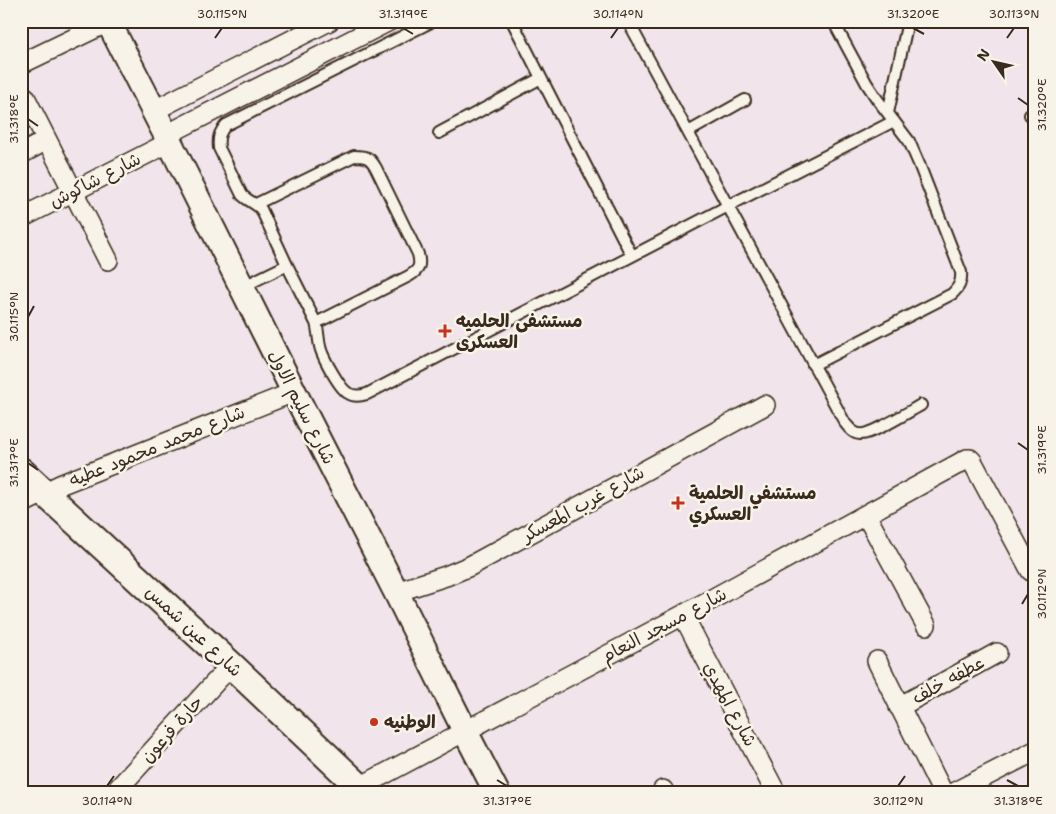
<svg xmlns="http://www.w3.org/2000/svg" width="1056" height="814" viewBox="0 0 1056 814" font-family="'Shantell Sans','Playpen Sans Arabic',sans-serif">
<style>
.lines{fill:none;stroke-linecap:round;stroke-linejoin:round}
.service-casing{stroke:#3b2a1e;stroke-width:14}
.minor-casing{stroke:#3b2a1e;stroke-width:22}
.tertiary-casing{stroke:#3b2a1e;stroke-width:28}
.secondary-casing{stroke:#3b2a1e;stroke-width:30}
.service{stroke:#f7f3e8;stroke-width:10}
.minor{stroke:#f7f3e8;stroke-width:19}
.tertiary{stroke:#f7f3e8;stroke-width:24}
.secondary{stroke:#f7f3e8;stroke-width:26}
.ticks{fill:none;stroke:#3b2a1e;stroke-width:2}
.poi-dot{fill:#c8321e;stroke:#f7f3e8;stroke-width:2}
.labels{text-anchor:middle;stroke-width:5;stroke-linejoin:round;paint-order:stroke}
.street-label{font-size:18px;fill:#3b2a1e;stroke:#f7f3e8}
.poi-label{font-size:18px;font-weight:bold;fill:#3b2a1e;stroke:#f7f3e8;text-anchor:start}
.neatline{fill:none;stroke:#3b2a1e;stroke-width:2}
.ticks-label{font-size:12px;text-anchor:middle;fill:#3b2a1e}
</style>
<rect width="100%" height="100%" fill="#f1e5eb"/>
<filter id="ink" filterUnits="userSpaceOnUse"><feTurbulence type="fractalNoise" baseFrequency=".02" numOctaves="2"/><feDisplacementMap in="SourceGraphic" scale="10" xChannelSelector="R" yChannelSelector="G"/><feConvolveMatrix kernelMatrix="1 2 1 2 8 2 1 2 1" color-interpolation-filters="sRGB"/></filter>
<g filter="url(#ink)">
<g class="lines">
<defs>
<path id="service" d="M433,21L226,125C219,133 218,138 219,148L242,195C248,201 255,203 261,209L287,265L316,323C319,333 318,341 321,350C324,359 340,389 348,393C354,397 360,396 367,394L728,206L894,121
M512,21L632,256
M628,21C700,155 772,289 845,423C849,428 853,434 860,434C870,436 910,411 921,405
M888,113L908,21
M1030,115L1035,114
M688,132L745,100
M439,133L541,78
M256,204L354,156C366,156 370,157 376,168L418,254C421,266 419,270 409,276L316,323
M242,287L287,265
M813,365L952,294C959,287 962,282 961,272L919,164L909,141L877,99L867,84L833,21"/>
<path id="minor" d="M21,64L108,22
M25,97L108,260
M153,111L329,21
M166,135L389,21
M21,154L47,140
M21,218L170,142
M21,504L62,484L294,392
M866,515L926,625
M396,592L446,576L470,566L765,405
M683,615L776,793
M877,661L943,793
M899,707L997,653
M360,787L683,615L967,459H970L972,461L1031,571
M663,790L665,793
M114,793L231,665
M953,793L1035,751"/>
<path id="tertiary" d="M108,21L166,135L294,392L396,592L465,731L497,793"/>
<path id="secondary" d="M21,471L231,665L366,793"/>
</defs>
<use href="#service" class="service-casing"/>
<use href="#minor" class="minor-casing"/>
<use href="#tertiary" class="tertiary-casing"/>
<use href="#secondary" class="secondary-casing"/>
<use href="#service" class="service"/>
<use href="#minor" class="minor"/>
<use href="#tertiary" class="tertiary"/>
<use href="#secondary" class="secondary"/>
</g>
</g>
<path class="ticks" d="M403,28L413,34M913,28L924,34M215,38L222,28M611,38L618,28M1007,38L1014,28M1018,98L1028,105M28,119L38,126M28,317L34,306M1018,443L1028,450M28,463L38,470M1022,604L1028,594M497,780L507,786M1007,780L1018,786M107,786L114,776M898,786L905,776"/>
<g class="poi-dot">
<path d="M442.5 323.5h5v5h5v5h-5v5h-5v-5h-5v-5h5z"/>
<path d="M675.5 495.5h5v5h5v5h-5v5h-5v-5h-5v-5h5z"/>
<circle cx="374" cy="722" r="5"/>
</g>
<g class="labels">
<g class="street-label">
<text transform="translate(95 180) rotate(-27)" y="6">شارع شاكوش</text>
<text transform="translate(302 407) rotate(63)" y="6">شارع سليم الاول</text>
<text transform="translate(157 446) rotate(-22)" y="6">شارع محمد محمود عطيه</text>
<text transform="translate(583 504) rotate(-29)" y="6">شارع غرب المعسكر</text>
<text transform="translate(664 625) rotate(-28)" y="6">شارع مسجد النعام</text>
<text transform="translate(194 631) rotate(43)" y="6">شارع عين شمس</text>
<text transform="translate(948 680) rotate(-29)" y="6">عطفه خلف</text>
<text transform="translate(730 704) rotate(62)" y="6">شارع المهدي</text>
<text transform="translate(172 729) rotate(-48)" y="6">حارة فرعون</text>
</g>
<g class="poi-label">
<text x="456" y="327">مستشفى الحلميه<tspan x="456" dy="21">العسكرى</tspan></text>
<text x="689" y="499">مستشفي الحلمية<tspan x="689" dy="21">العسكري</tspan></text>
<text x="384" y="728">الوطنيه</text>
</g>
</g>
<rect width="1056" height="814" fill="none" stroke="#f7f3e8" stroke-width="55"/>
<g transform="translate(994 62) rotate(304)" stroke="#f7f3e8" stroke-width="4" paint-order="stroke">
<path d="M0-4L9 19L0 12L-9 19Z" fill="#3b2a1e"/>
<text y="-8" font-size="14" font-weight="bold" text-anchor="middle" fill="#3b2a1e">N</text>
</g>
<rect x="28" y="28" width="1000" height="758" class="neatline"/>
<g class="ticks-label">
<text x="222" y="18">30.115°N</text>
<text x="403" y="18">31.319°E</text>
<text x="618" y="18">30.114°N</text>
<text x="913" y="18">31.320°E</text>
<text x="1014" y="18">30.113°N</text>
<text transform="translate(1042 105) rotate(-90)" y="4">31.320°E</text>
<text transform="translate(14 119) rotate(-90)" y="4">31.318°E</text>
<text transform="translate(14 317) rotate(-90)" y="4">30.115°N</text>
<text transform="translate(1042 450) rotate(-90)" y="4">31.319°E</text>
<text transform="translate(14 463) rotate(-90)" y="4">31.317°E</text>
<text transform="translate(1042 594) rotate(-90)" y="4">30.112°N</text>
<text x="107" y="805">30.114°N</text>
<text x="507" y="805">31.317°E</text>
<text x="898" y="805">30.112°N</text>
<text x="1018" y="805">31.318°E</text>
</g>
</svg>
